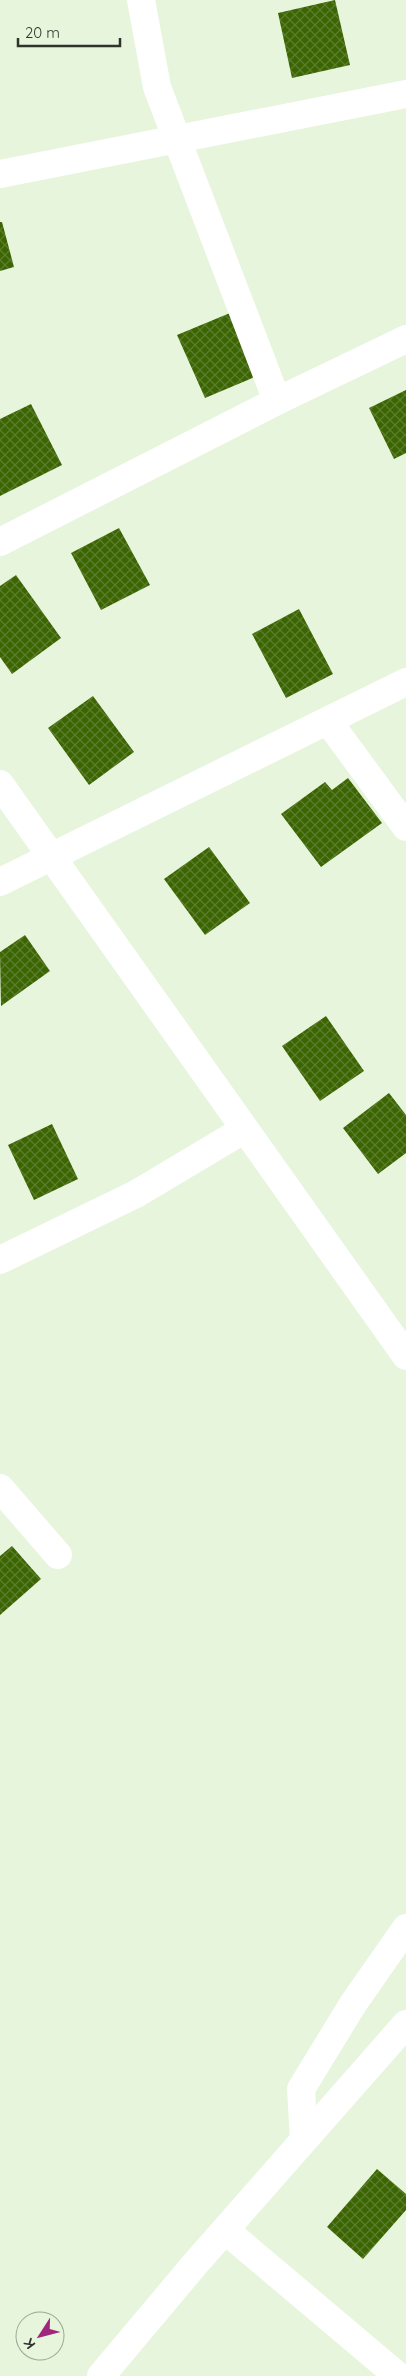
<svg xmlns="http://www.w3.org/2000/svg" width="406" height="2376" viewBox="0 0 406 2376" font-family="Quicksand,sans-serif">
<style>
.building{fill:url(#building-cross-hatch)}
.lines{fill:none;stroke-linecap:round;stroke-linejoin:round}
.minor{stroke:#fff;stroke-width:28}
</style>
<defs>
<pattern id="building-cross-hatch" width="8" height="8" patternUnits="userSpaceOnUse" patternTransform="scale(1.25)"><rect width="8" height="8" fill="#3b6500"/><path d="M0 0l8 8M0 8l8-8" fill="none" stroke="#5c7c30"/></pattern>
</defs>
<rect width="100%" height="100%" fill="#e7f5dc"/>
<path class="building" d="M335,0L350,65L292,78L278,13Z
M0,222H2L14,267L0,271Z
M230,313L257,376L205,398L177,335Z
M406,390V453L394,459L369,408Z
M31,404L62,465L0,496V419Z
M119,528L150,585L101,610L71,553Z
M16,575L61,638L12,674L0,657V586Z
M299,609L333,674L286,698L252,634Z
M93,696L134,752L89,785L48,728Z
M348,778L382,823L321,867L281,814L325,782L332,790Z
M209,847L250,903L205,935L164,879Z
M25,935L50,971L1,1006L0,952Z
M326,1016L364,1071L320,1101L282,1046Z
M389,1093L406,1115V1153L378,1174L343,1128Z
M52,1124L78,1179L34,1200L8,1145Z
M12,1546L41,1579L0,1615V1556Z
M377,2169L406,2194V2210L363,2259L327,2227Z"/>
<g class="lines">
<path class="minor" d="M141,0L157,87L277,401
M0,174L406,94
M0,542L277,401L406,339
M328,721L406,827
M0,784L406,1356
M0,882L406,682
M0,1260L136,1194L245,1129
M0,1488L58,1555
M304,2140L301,2089L353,2004L406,1928
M225,2230L398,2376
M101,2376L195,2264L406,2024"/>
</g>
<g transform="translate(40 2336) rotate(234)"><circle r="24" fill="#e7f5dc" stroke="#9da895"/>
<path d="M0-4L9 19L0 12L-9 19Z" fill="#9f257d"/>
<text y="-8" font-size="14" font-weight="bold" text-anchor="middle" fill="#2f342b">K</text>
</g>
<path d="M18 38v8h102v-8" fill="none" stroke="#2f342b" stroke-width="2.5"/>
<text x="25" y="38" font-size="15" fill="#2f342b" stroke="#e7f5dc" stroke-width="4" paint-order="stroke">20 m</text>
</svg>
